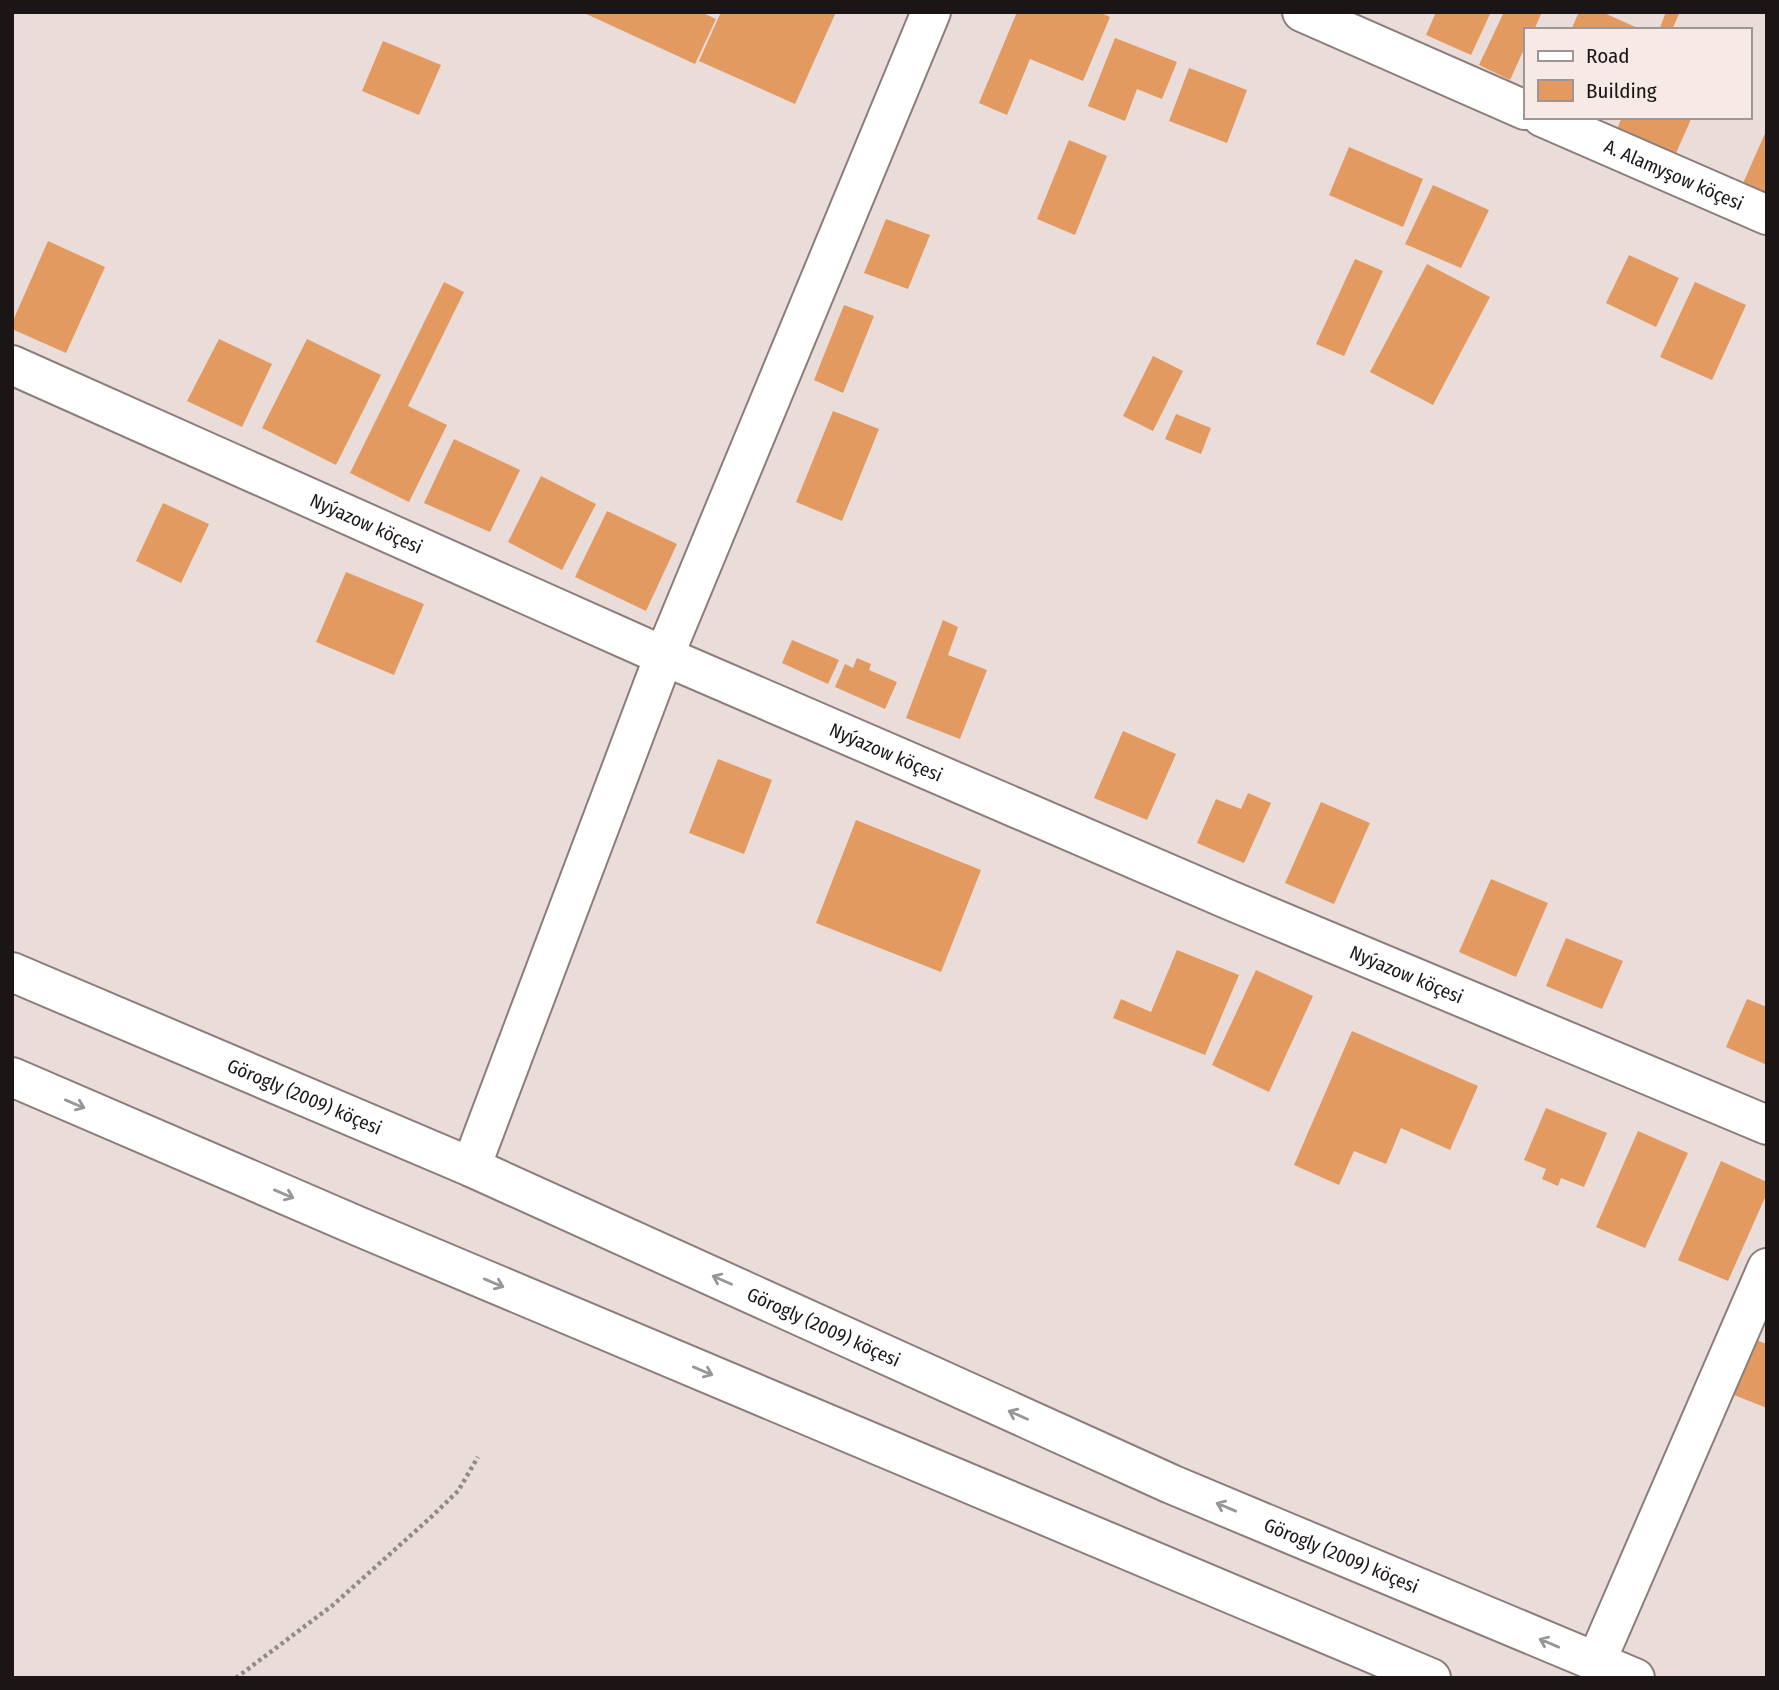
<svg xmlns="http://www.w3.org/2000/svg" width="1779" height="1690" viewBox="0 0 1779 1690" font-family="'Fira Sans Condensed',sans-serif">
<style>
.building{fill:#e29a61}
.lines{fill:none;stroke-linecap:round;stroke-linejoin:round}
.minor-casing{stroke:#8b7e7a;stroke-width:42}
.major-casing{stroke:#8b7e7a;stroke-width:42}
.path{stroke:#938986;stroke-width:4.5;stroke-dasharray:3.5 3.5;stroke-linecap:butt}
.minor{stroke:#fff;stroke-width:38}
.major{stroke:#fff;stroke-width:38}
.oneway{stroke:#989696}
.labels{text-anchor:middle;stroke-width:7;stroke-linejoin:round;paint-order:stroke}
.street-label{font-size:19px;fill:#1b1615;stroke:#f7e9e5}
</style>
<rect width="100%" height="100%" fill="#eadcd8"/>
<path class="building" d="M582,12H701L716,19L695,64Z
M721,12H836L795,104L699,61Z
M1017,12H1099L1110,17L1083,81L1030,59L1007,115L979,103Z
M1436,12H1491L1471,55L1426,35Z
M1504,12H1542L1534,30H1525V47L1510,80L1479,65Z
M1579,12H1602L1642,30H1571Z
M1666,12H1674L1679,14L1672,30H1659Z
M1115,38L1177,62L1162,99L1137,89L1125,121L1088,106Z
M383,41L441,65L419,115L362,91Z
M1189,68L1247,90L1227,143L1169,121Z
M1622,117H1692L1676,153L1617,129Z
M1767,129V202L1740,190Z
M1069,140L1107,156L1075,235L1037,219Z
M1349,147L1423,179L1403,227L1329,195Z
M1433,185L1489,210L1461,268L1405,244Z
M886,219L930,235L908,289L864,273Z
M48,241L105,267L66,353L12,329V323Z
M1629,255L1679,278L1656,327L1606,303Z
M1355,259L1383,271L1344,356L1316,344Z
M1427,264L1490,297L1433,405L1370,372Z
M444,282L464,292L408,406L447,425L409,502L350,473Z
M1695,282L1746,305L1712,380L1660,357Z
M844,305L874,316L843,393L814,380Z
M219,339L272,364L242,427L187,401Z
M307,339L381,375L336,465L262,428Z
M1153,356L1183,371L1153,431L1123,416Z
M833,411L879,429L842,521L796,502Z
M1176,414L1211,428L1201,454L1165,439Z
M454,439L520,470L490,532L424,503Z
M541,476L596,504L562,570L508,542Z
M163,503L209,524L181,583L136,561Z
M607,511L677,544L646,611L575,577Z
M346,572L424,604L394,675L316,642Z
M943,620L958,627L948,655L987,670L960,739L906,718Z
M792,640L839,660L828,684L782,663Z
M857,658L871,664L869,670L897,682L885,709L835,687L845,664L853,668Z
M1123,731L1176,754L1147,820L1094,798Z
M718,759L772,780L744,854L689,833Z
M1248,793L1271,803L1244,863L1197,843L1216,799L1241,809Z
M1321,802L1370,823L1334,904L1285,883Z
M856,820L981,870L941,972L816,923Z
M1491,879L1548,903L1516,977L1459,952Z
M1566,938L1623,961L1602,1009L1546,986Z
M1177,950L1239,975L1205,1055L1113,1018L1121,999L1151,1012Z
M1256,970L1313,996L1269,1092L1212,1065Z
M1747,999L1767,1007V1065L1726,1047Z
M1352,1031L1478,1086L1450,1150L1401,1128L1386,1164L1354,1151L1339,1185L1294,1165Z
M1546,1108L1607,1133L1584,1187L1561,1178L1558,1186L1542,1179L1546,1169L1524,1160Z
M1638,1131L1688,1153L1645,1248L1596,1227Z
M1721,1161L1767,1182V1193L1728,1281L1678,1260Z
M1756,1340L1767,1344V1408L1734,1395Z"/>
<g class="lines">
<defs>
<g id="minor">
<path d="M1302,12L1525,110"/>
<path id="s1" d="M1542,117L1767,215"/>
<path id="s2" d="M12,365L664,656L1227,899L1767,1125"/>
<path d="M471,1167L664,656L931,12"/>
<path d="M1596,1662L1767,1268"/>
</g>
<g id="major">
<path id="s3" d="M12,972L471,1167L1171,1484L1635,1678"/>
<path d="M12,1077L360,1227L1431,1678"/>
</g>
</defs>
<use href="#minor" class="minor-casing"/>
<use href="#major" class="major-casing"/>
<path class="path" d="M236,1678L333,1605L429,1519L458,1491L478,1457"/>
<use href="#minor" class="minor"/>
<use href="#major" class="major"/>
</g>
<defs><path id="oneway-shaft" d="M-6 0H5M1.5-3L5.5 0L1.5 3" fill="none" stroke-width="1.6" stroke-linecap="round" stroke-linejoin="round" transform="scale(1.75)"/></defs>
<g class="oneway">
<use href="#oneway-shaft" transform="translate(75 1104) rotate(23)"/>
<use href="#oneway-shaft" transform="translate(284 1194) rotate(23)"/>
<use href="#oneway-shaft" transform="translate(722 1280) rotate(-156)"/>
<use href="#oneway-shaft" transform="translate(494 1283) rotate(23)"/>
<use href="#oneway-shaft" transform="translate(703 1371) rotate(23)"/>
<use href="#oneway-shaft" transform="translate(1018 1415) rotate(-156)"/>
<use href="#oneway-shaft" transform="translate(1226 1507) rotate(-157)"/>
<use href="#oneway-shaft" transform="translate(1549 1643) rotate(-157)"/>
</g>
<g class="labels">
<g class="street-label">
<text dy="7" stroke="none"><textPath href="#s1" startOffset="144">A. Alamyşow köçesi</textPath></text>
<text dy="7" stroke="none"><textPath href="#s2" startOffset="388">Nyýazow köçesi</textPath></text>
<text dy="7" stroke="none"><textPath href="#s2" startOffset="956">Nyýazow köçesi</textPath></text>
<text dy="7" stroke="none"><textPath href="#s2" startOffset="1522">Nyýazow köçesi</textPath></text>
<text dy="7" stroke="none"><textPath href="#s3" startOffset="318">Görogly (2009) köçesi</textPath></text>
<text dy="7" stroke="none"><textPath href="#s3" startOffset="886">Görogly (2009) köçesi</textPath></text>
<text dy="7" stroke="none"><textPath href="#s3" startOffset="1452">Görogly (2009) köçesi</textPath></text>
</g>
</g>
<rect width="1779" height="1690" fill="none" stroke="#1b1615" stroke-width="28"/>
<rect x="1524" y="28" width="228" height="91" fill="#f7e9e5" stroke="#9f9592" stroke-width="2"/>
<rect x="1538" y="51" width="35" height="10" fill="#ffffff" stroke="#9f9592" stroke-width="2"/>
<text x="1586" y="63" font-size="21" fill="#1b1615">Road</text>
<rect x="1538" y="80" width="35" height="21" fill="#e29a61" stroke="#9f9592" stroke-width="2"/>
<text x="1586" y="98" font-size="21" fill="#1b1615">Building</text>
</svg>
